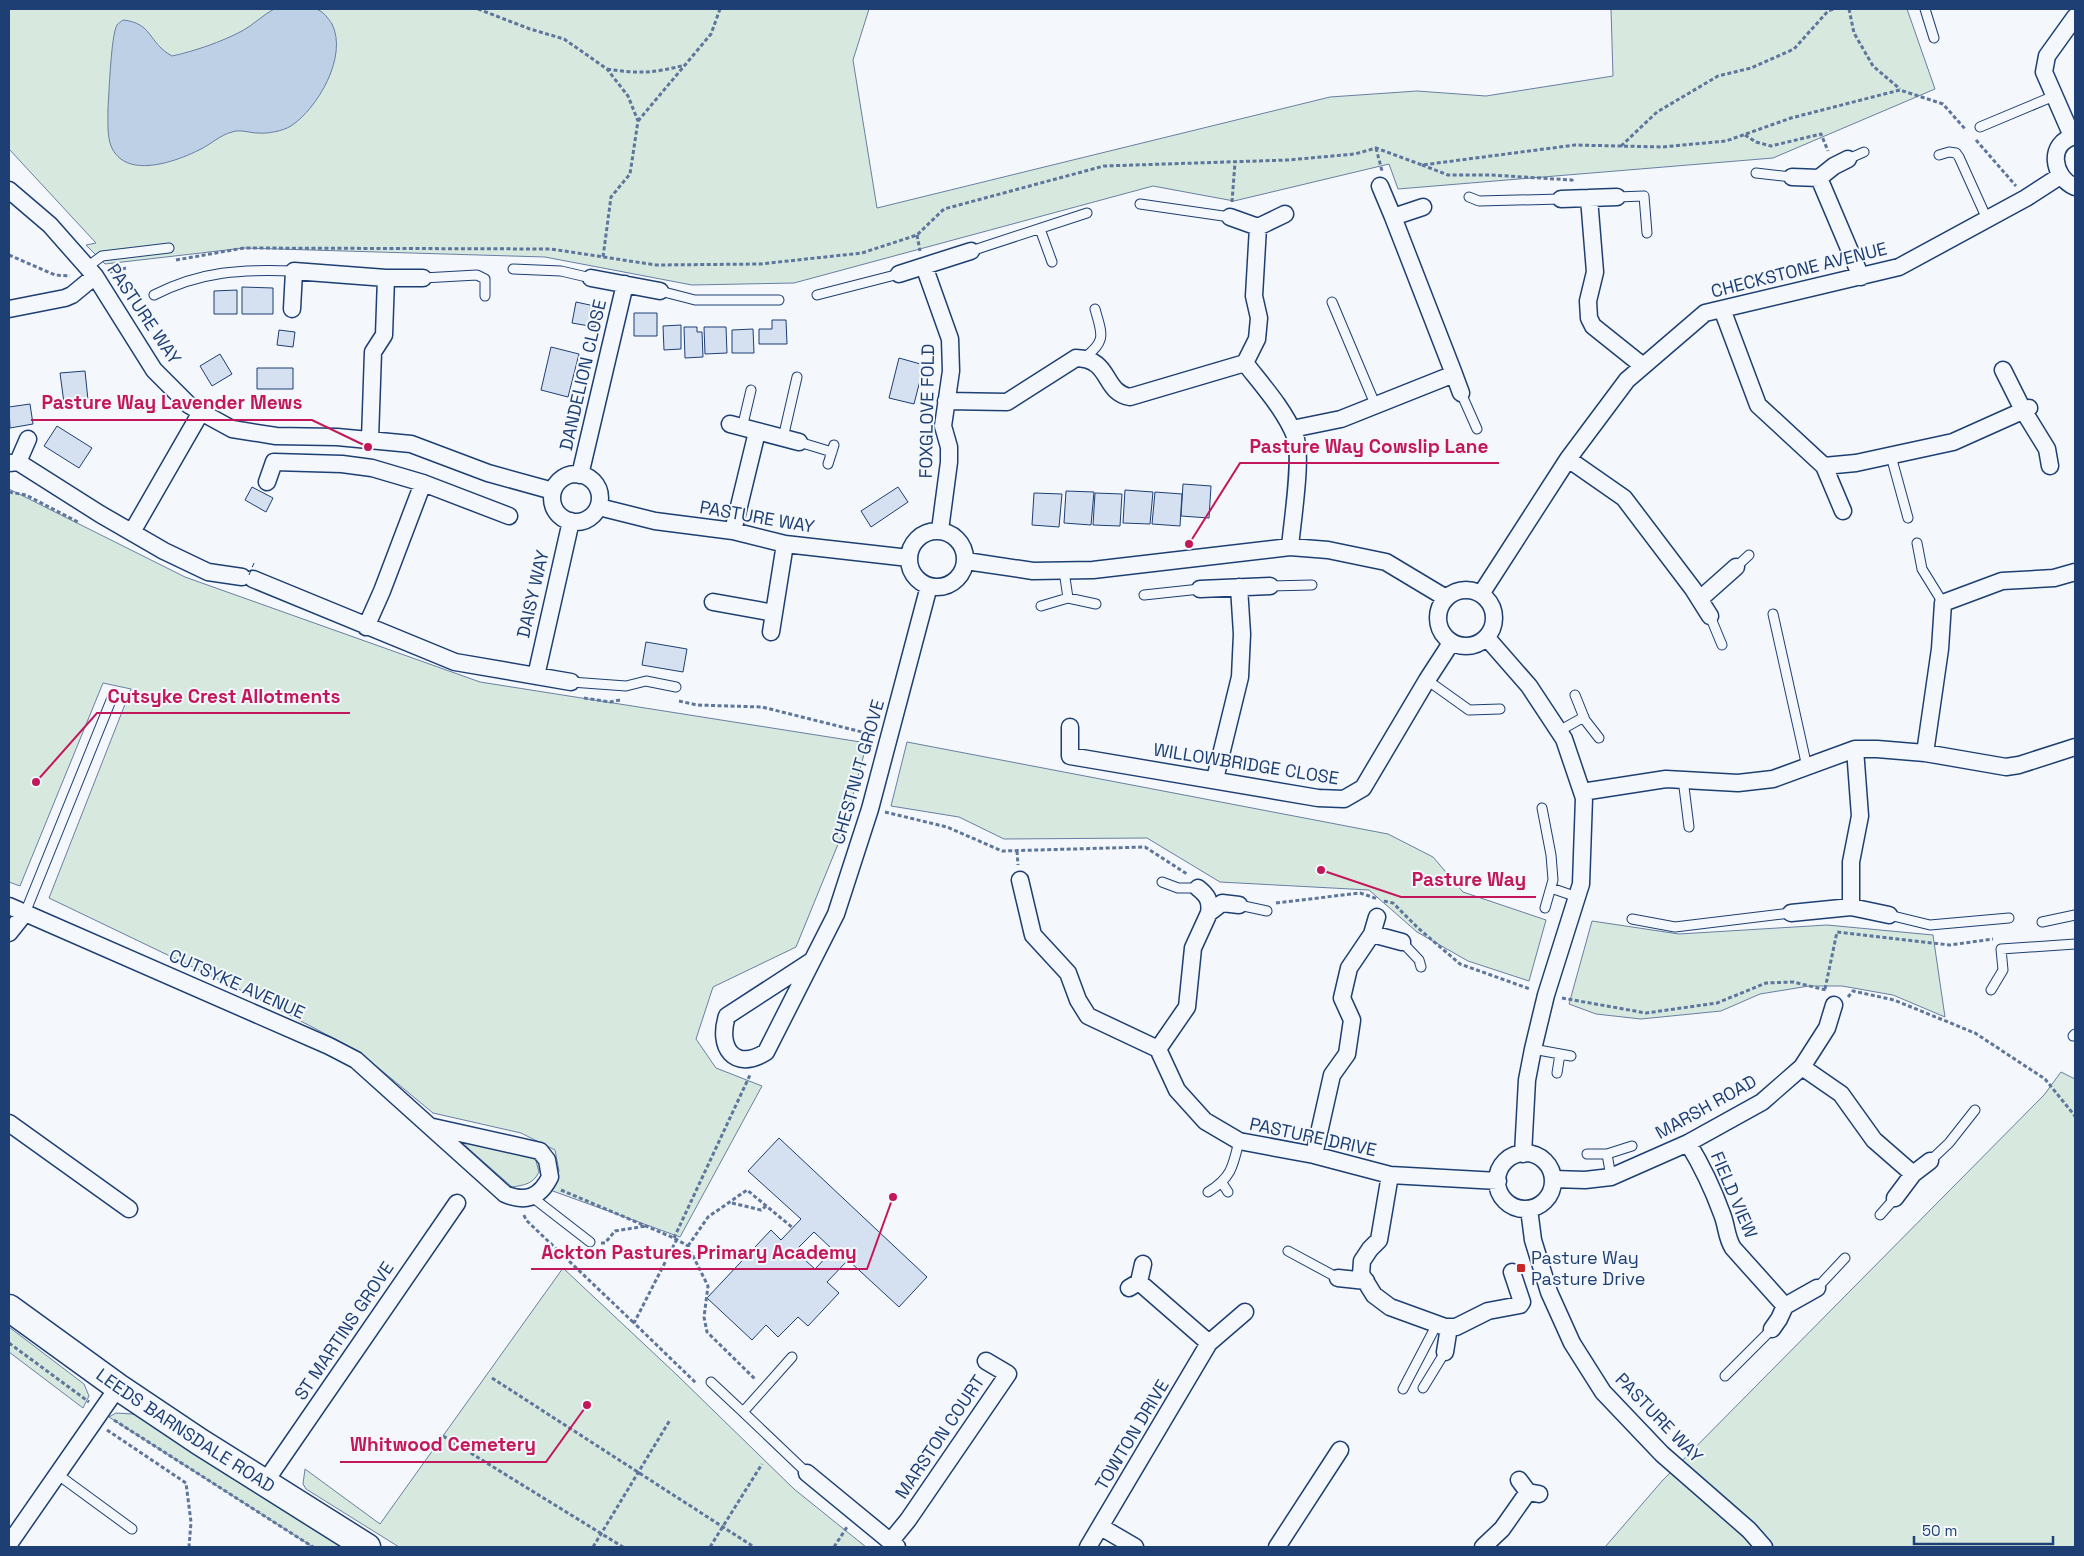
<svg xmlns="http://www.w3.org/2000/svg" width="2084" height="1556" viewBox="0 0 2084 1556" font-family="'Space Grotesk',sans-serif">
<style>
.green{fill:#d7e8df;stroke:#687fa3}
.water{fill:#bed0e5;stroke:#687fa3}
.building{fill:#d5e0f0;stroke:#1d3f73;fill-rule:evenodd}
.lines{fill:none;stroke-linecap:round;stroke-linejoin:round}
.service-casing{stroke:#1d3f73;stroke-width:11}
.minor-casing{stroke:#1d3f73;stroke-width:19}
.primary-casing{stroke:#1d3f73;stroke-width:29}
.path{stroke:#5e769c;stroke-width:3;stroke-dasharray:4 2.5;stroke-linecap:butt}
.service{stroke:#f4f7fb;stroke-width:9}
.minor{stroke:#f4f7fb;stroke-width:16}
.primary{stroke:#f4f7fb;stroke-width:26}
.fence{stroke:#1d3f73;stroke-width:1;stroke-dasharray:6 2.5;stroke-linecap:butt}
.poi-dot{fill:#c62828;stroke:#f4f7fb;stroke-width:2}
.labels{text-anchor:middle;stroke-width:4;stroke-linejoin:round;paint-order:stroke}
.street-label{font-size:18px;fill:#1d3f73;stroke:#f4f7fb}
.poi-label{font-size:18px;fill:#1d3f73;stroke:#f4f7fb;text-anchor:start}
.leader{fill:none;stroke:#c2185b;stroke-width:2}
.callout-dot{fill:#c2185b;stroke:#f4f7fb;stroke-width:2}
.callout-label{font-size:19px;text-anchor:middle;font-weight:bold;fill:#c2185b;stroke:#f4f7fb;stroke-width:4;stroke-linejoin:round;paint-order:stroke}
</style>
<rect width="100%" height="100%" fill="#f4f7fb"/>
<path class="green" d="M9,9H869L853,60L877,208L1330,97L1417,91L1486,96L1613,76L1611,9H1907L1935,89L1773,158L1398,189L1389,164L1234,201L1153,186L794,283L692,285L545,257L244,248L105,264L86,245L96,243L9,149Z
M9,489L185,577L480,682L867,743L843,832L796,947L713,987L696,1039L716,1068L762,1086L680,1237L550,1190L559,1171L555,1150L521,1133L433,1113L358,1051L251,995L49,898L131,689L103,683L20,886L9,882Z
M907,742L1388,834L1433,857L1463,892L1546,920L1529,981L1468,961L1417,932L1369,890L1220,882L1147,838L1004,839L959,817L891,806Z
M1592,921L1679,934L1827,925L1933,935L1945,1017L1893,995L1842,986H1809L1760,994L1721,1011L1641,1019L1596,1014L1569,1004Z
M2061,1072L2075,1079V1547H1605L1662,1481L2044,1095Z
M461,1140L530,1155L536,1161L539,1172C533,1184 525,1185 512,1187L469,1149Z
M563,1268L677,1375L794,1489L866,1547H399L306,1489L303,1484L305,1469L380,1524Z
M9,1327L84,1384L89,1396L83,1408L9,1352Z
M116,1413L133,1414L144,1418L344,1547H313L109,1417Z"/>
<path class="water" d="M274,9C285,9 306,6 316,9C323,11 328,18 332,24C348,56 318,108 291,126C283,131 267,134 258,133C250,133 240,129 232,132C220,135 210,145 199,150C175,162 125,180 111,146C107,136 108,119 108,108C109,94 111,35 117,25C118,23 121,22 123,20C153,23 148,43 172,56C195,51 221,42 242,31C253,25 263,15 274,9Z"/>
<path class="building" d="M242,287L273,288V314H242Z
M237,290V314H214V291Z
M576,302L599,307L595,327L572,323Z
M634,313H657V336H634Z
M772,320H786L787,344H759V329H772Z
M681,325V349L664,350L663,326Z
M684,327H697V332H702L703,357L685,358Z
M704,327H726L727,353L705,354Z
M753,329L754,353H732V330Z
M279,330L295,332L293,347L277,345Z
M551,347L579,354L568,397L541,390Z
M220,354L232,374L212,386L200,366Z
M899,358L924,365L914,404L889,398Z
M257,368H293V389H257Z
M85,371L88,400L64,403L60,373Z
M30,404L33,424L10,428L9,407Z
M57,426L92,448L79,468L44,446Z
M1183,484L1211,486L1209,518L1181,516Z
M252,487L273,498L266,512L245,500Z
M898,487L908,502L871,527L861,511Z
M1125,490L1153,492L1150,524L1123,523Z
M1066,491L1094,492L1091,525L1064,523Z
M1155,492L1182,494L1180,526L1152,524Z
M1034,493L1062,494L1059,527L1032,525Z
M1095,493L1122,494L1120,526L1093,525Z
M646,642L687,649L683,672L642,665Z
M779,1138L927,1277L899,1307L848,1260L827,1282L839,1293L808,1326L798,1317L778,1337L766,1325L752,1340L707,1298L771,1230L781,1240L801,1219L748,1171ZM814,1232L833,1250L815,1269L795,1251Z"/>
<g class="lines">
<defs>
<path id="service" d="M1925,9L1934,38
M1980,127L2054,96
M1939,155L1949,152L1956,153L1959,157L1987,219
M1848,159L1864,152
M1756,173L1792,177
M1469,197L1479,201L1561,199
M1617,197L1644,196L1647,233
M1140,204L1230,217
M1040,229L1052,262
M971,251L1087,213
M87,267L102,256L169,248
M513,269L561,271L591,278
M423,278L477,275L485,279V296
M660,291L695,300H779
M154,295C201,271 242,269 294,271
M817,295L899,274
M1332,302L1375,404
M1084,358C1107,341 1102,334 1095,309
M1461,393L1477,429
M742,428L751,390
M783,438L797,377
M799,442L832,452
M1891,456L1908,518
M828,464L834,445
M1917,543L1922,569L1943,603
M1736,567L1749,555
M1064,571L1068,598
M1270,586L1312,585
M1144,595L1200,589
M1041,606L1068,598L1096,604
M1773,614L1807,767
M1710,616L1722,645
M1427,680L1469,710L1500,709
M571,682L626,686L646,681L676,687
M1575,695L1585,720L1599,738
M1559,731L1584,717
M1683,779L1689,827
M1542,808L1551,855L1553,880L1545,908
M1162,882L1178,888H1198
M1551,888L1577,897
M1239,905L1267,911
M25,913L114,693
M1889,915L1930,925L2009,918
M1632,919L1675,927L1791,913
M2042,922L2075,915
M1402,942L1419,960L1421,967
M1991,990L2003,970L2001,949L2075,944
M2073,1036L2075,1034
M1533,1049L1571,1056
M1557,1073L1560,1054
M1587,1154H1607L1632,1146
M1607,1154L1611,1177
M1930,1161L1949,1143L1975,1110
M1222,1183L1228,1192
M1208,1192C1231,1178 1233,1167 1239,1141
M532,1197L590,1242
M1880,1215L1895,1198
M1288,1251L1338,1278
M1817,1288L1845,1258
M792,1357L743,1412L807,1473
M1725,1376L1772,1329
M711,1382L743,1412
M1423,1388L1445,1352
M1403,1389L1437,1324
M57,1474L132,1529"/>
<path id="minor" d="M2072,136L2044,72L2047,56L2075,17
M2075,136C2047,143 2052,177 2075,187
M1792,177L1819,178L1834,166L1848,159
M1819,178L1861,277
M1380,186L1393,217
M9,190L50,225L95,276L154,370L189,405L201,412L232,429L276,436L337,437L411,444L488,473L553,491
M1589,198L1595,272L1588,301L1589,318L1593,326L1643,366
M1561,199L1617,197
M1230,217L1258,227L1285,214
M924,266L950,339L951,371L943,426L949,447V462L940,530
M899,274L971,251
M591,278L660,291
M9,309L65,298L72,295L95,276
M292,309L294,271L386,278H423
M1722,309L1758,405L1824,466L1856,463L1953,442L2029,408
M1245,363C1262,385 1284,409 1295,436C1303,455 1292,523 1290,547
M1245,363L1257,339L1259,318L1254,296L1258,227
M2003,370L2023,410L2047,449L2050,466
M1454,374L1461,393
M946,401L1007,402L1076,358C1112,359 1102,392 1130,397L1245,363
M730,424L799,442
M1292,429L1341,419L1454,374L1393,217L1423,207
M370,439L373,352L384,335L386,278
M1568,459L1624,498L1693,589L1710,616
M18,462L100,514L164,551L208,572L242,577
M9,463L18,462L28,439
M1824,466L1843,511
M552 498a24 24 0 1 1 48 0a24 24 0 1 1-48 0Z
M580,475L625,284
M267,482L274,462L342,464L372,468L423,483
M599,507L655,521L733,531L785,544L909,558
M909 559a28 28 0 1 1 56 0a28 28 0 1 1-56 0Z
M733,531L757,432
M132,532L201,412
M966,561L1033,571L1093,570L1290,547L1328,550L1386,562L1446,598
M253,579L455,662L571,682
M1200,589L1270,586
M1438 618a28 28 0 1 1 56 0a28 28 0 1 1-56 0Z
M1481,594L1568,459L1627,380L1705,313L1899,267L2026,198L2060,176
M1700,599L1736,567
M713,602L774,613
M366,627L382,591L423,483L509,516
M771,632L785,544
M1487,638L1529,686L1564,739L1584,798L1581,884L1546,995L1533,1049L1527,1080L1523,1154
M536,676L571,521
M1070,727V756L1318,798L1344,799L1363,788L1427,680L1451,643
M1925,753L1940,649L1943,603L2002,581L2054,578L2075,572
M1215,779L1240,677L1242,634L1239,587
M1582,792L1666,779L1738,783L1773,779L1855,749H1877L1925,753L2006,767L2019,765L2075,747
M1020,880L1033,935L1068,973L1078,1000L1088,1016L1158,1049L1177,1090L1205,1121L1239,1141L1314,1155L1390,1175L1498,1181
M1198,888C1207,895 1211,901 1209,913
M9,906L329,1046L356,1060L505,1194C526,1203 540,1197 550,1177L547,1160L540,1151L433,1127
M1851,907V862L1860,816L1855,749
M1791,913L1851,907L1889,915
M9,933L25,913
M1372,934L1402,942
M810,962L727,1016C717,1047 734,1072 766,1052L836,914L870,809L929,586
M1158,1049L1187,1007L1193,948L1209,913L1222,903L1239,905
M1802,1067L1841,1094L1874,1140L1913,1174
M9,1123L129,1209
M1688,1143C1702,1166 1713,1189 1722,1214C1727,1226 1726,1237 1733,1248L1785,1306
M1497 1181a28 28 0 1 1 56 0a28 28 0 1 1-56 0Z
M1314,1155L1332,1075L1347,1054L1352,1020L1342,998L1349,968L1372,934L1377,917
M1390,1175L1379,1240L1370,1249L1362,1261L1361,1274L1374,1295L1390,1307L1445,1327H1456L1488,1311L1520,1305L1522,1302L1512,1272
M1553,1179L1585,1180L1611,1177L1688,1143L1762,1102L1802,1067L1827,1028L1834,1005
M1895,1198L1913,1174L1930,1161
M1529,1209L1533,1240L1549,1292L1572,1343L1603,1392L1662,1454L1749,1530L1764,1547
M1338,1278L1366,1281
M1139,1282L1209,1343L1245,1312
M1129,1288L1139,1282L1143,1264
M1772,1329L1779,1319L1785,1306L1817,1288
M1445,1352L1449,1327
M807,1473L897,1547
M1519,1480L1528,1492L1539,1494
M265,1482L457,1203
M1101,1527L1135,1547
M890,1542L908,1520L1008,1374L986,1361
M9,1544L118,1387
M1088,1547L1209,1343
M1277,1547L1340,1450
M1483,1547L1502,1529L1528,1492"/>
<g id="primary">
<path id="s1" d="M9,1308L118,1387L200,1442L367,1547"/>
</g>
</defs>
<use href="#service" class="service-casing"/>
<use href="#minor" class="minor-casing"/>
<use href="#primary" class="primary-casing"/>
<path class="path" d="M478,9L530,29L564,39L607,69L628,96L638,121L630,174L611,197L603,257
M1849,9L1854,33L1873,66L1900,89
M607,69C638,74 655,73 685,65
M638,121L711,34L720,9
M1745,135L1756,142L1771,146L1821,134L1828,151
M1976,140L2016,186
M1621,146L1657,112L1718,76L1751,68L1794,49L1828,11L1834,9
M1376,148L1382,171
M1422,165L1448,175H1491L1572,180L1573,182
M1232,202L1235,162
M917,235L920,251
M9,255L55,275L70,276
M176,260L244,248L551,249L656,265L760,264L862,253L917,235L944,209L1104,166L1288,160L1355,154L1376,148L1422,165L1575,145L1662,147L1726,141L1791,118L1900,90L1943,104L1966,130
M110,272L126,268
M9,492L26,495L78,522
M584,698L610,702L620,700
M679,701L697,705L762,707L874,735
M885,812L947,827L1002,851L1145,847L1187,874
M1017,851L1018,865
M1384,901L1393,903L1418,928L1460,964L1530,989
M1276,903L1360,893L1378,899
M1825,989L1837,932L1950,945L1993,939
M1848,997L1853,991L1894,1000L1975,1033L2045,1079L2075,1116
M1562,998L1646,1013L1717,1003L1766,983L1793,982L1826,990
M561,1190L674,1238L688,1246L708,1286L704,1317L707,1332L756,1380
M732,1203L761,1210L766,1206
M524,1215L526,1220L634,1323
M674,1238L750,1075
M677,1239L634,1323L697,1384
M601,1243H605L615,1231L646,1226
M688,1246L708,1217L747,1190L793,1228
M9,1343L89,1402
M492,1378L754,1547
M114,1420L313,1547
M107,1430L186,1483L191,1522L189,1547
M443,1436L623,1547
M593,1547L670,1420
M710,1547L762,1464
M834,1547L847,1527"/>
<use href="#service" class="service"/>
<use href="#minor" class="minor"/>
<use href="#primary" class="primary"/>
<path class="fence" d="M249,575L254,563"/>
</g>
<rect class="poi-dot" x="1516" y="1263" width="10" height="10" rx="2.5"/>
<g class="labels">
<g class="street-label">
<text transform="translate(1799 270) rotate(-14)" y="6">CHECKSTONE AVENUE</text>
<text transform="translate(144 314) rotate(56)" y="6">PASTURE WAY</text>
<text transform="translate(583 375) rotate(-77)" y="6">DANDELION CLOSE</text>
<text transform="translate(927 411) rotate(-89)" y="6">FOXGLOVE FOLD</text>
<text transform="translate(757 517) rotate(10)" y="6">PASTURE WAY</text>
<text transform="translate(533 594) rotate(-77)" y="6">DAISY WAY</text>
<text transform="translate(1246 764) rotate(9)" y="6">WILLOWBRIDGE CLOSE</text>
<text transform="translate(858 772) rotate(-74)" y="6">CHESTNUT GROVE</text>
<text transform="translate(237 984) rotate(24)" y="6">CUTSYKE AVENUE</text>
<text transform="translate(1706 1107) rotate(-29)" y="6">MARSH ROAD</text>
<text transform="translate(1313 1137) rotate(12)" y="6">PASTURE DRIVE</text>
<text transform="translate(1734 1195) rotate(67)" y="6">FIELD VIEW</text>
<text transform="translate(344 1331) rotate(-56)" y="6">ST MARTINS GROVE</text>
<text transform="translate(1659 1418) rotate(46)" y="6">PASTURE WAY</text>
<text dy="6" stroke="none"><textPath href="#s1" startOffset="215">LEEDS BARNSDALE ROAD</textPath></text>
<text transform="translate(1132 1435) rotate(-59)" y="6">TOWTON DRIVE</text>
<text transform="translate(940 1437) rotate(-56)" y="6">MARSTON COURT</text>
</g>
<g class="poi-label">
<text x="1531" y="1264">Pasture Way<tspan x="1531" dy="21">Pasture Drive</tspan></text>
</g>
</g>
<path class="leader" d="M368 447L312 420H31M1189 544L1240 463H1499M36 782L97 713H350M1321 870L1401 897H1536M893 1197L867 1269H531M587 1405L546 1462H340"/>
<g class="callout-dot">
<circle cx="368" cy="447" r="5"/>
<circle cx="1189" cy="544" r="5"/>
<circle cx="36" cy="782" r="5"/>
<circle cx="1321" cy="870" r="5"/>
<circle cx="893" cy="1197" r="5"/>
<circle cx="587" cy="1405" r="5"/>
</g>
<g class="callout-label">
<text x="172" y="409">Pasture Way Lavender Mews</text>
<text x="1369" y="453">Pasture Way Cowslip Lane</text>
<text x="224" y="703">Cutsyke Crest Allotments</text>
<text x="1469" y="886">Pasture Way</text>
<text x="699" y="1259">Ackton Pastures Primary Academy</text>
<text x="443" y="1451">Whitwood Cemetery</text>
</g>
<rect width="2084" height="1556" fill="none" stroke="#1d3f73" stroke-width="20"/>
<path d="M1914 1536v8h139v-8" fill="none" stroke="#1d3f73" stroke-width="2.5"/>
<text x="1922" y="1536" font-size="15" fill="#1d3f73" stroke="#f4f7fb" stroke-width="4" paint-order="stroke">50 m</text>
</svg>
